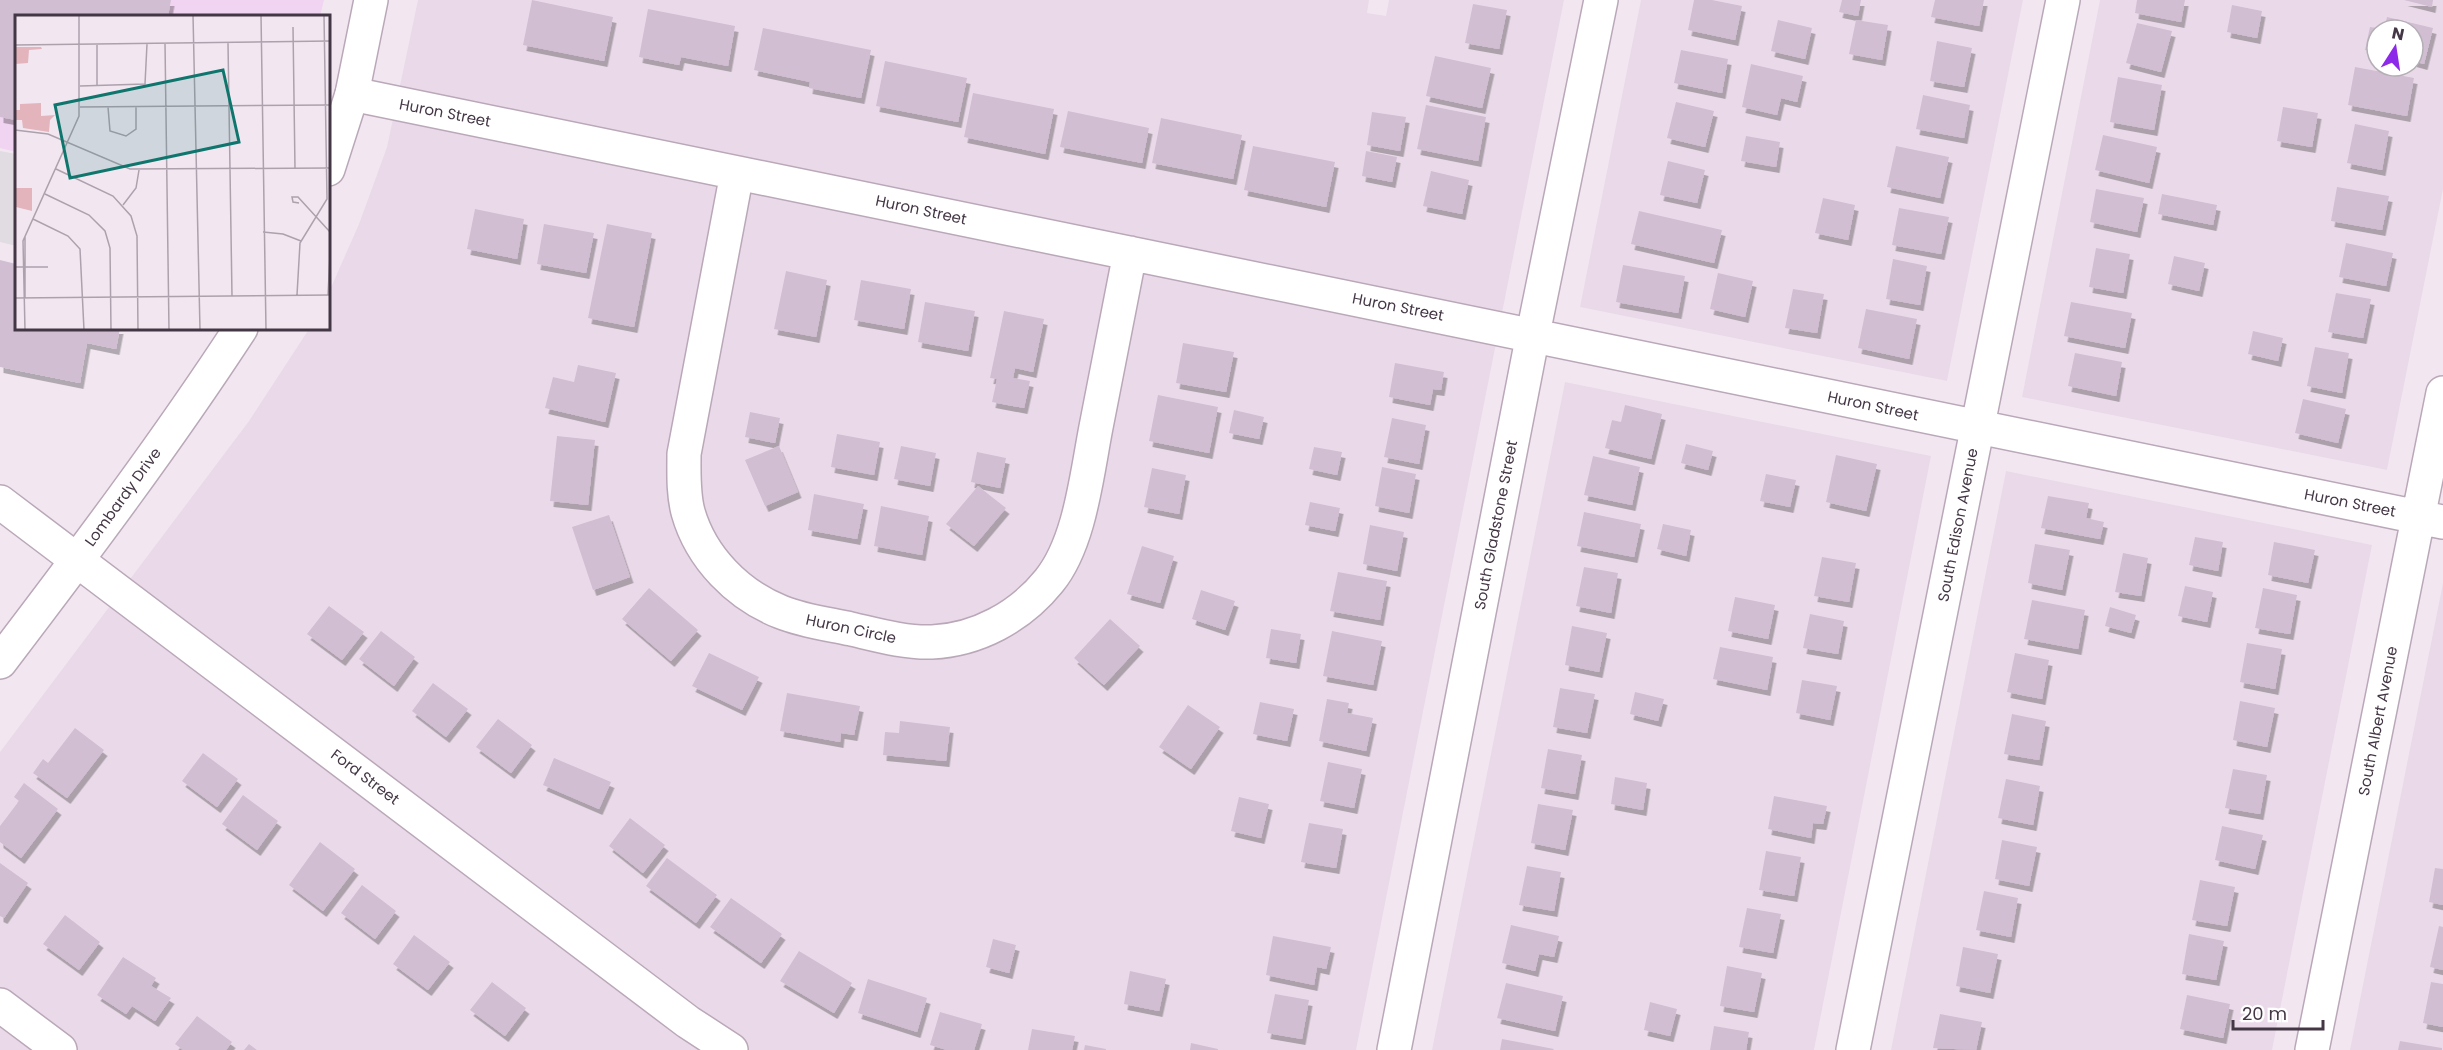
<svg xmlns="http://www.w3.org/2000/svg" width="2443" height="1050" viewBox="0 0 2443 1050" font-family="Poppins,sans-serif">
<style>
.residential{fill:#eadae9;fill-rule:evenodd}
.commercial{fill:#f1d4f2}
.parking{fill:#e1dce1}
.building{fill:#d2bed3;filter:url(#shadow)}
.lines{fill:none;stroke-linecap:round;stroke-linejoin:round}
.minor-casing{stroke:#baa8b9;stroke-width:36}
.tertiary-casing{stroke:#baa8b9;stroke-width:36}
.minor{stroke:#fff;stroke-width:33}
.tertiary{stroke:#fff;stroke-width:33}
.labels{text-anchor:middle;stroke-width:4.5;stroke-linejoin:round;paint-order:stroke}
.street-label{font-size:15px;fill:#443745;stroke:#fff}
.inset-road{fill:none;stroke:#aca1ac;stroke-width:1.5}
.view{fill:#0f766e;fill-opacity:0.15;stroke:#0f766e;stroke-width:3}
.inset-edge{fill:none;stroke:#443745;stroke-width:3}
</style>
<defs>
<filter id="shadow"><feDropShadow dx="3.5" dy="6" stdDeviation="0" flood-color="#0004"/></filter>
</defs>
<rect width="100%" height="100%" fill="#f2e7f1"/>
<path class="residential" d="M418,0H1369L1367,13L1386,16L1389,0H1564L1356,1050H0V752L249,421L309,329L328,328L329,292L359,224L387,147Z
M1641,0H2023L1947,381L1580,307Z
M2100,0H2443V189L2387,470L2022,397ZM2377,30H2413V66H2377Z
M1565,382L1931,456L1814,1050H1432Z
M2006,471L2372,545L2272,1050H1891Z
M2443,583V1050H2350Z"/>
<path class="commercial" d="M0,0H324L320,16H16V152L0,148Z"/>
<path class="parking" d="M0,151L16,154V246L0,242Z"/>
<path class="building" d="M0,0H171L168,16H16V120L0,117Z
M532,0L613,17L604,61L523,45Z
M1694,0H1712L1742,6L1735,40L1688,30Z
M1842,0H1861L1858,16L1839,12Z
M1935,0H1984L1979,26L1931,17Z
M2137,0H2185L2181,22L2135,13Z
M2404,0H2433L2432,7Z
M1473,4L1507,10L1499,49L1465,43Z
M2232,5L2262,11L2257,38L2227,32Z
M648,9L735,26L728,66L681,57L679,65L639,57Z
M2387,17L2433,28L2424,64L2413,61V30H2384Z
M1778,20L1812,28L1805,59L1771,51Z
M1856,20L1888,25L1882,60L1849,54Z
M2137,23L2172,31L2161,72L2126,63Z
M2370,27L2377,28V53L2365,50Z
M763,28L871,50L861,98L809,88L810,82L754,70Z
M1937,41L1972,48L1964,87L1930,81Z
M1681,50L1728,59L1722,93L1674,83Z
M1435,56L1491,68L1482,108L1426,96Z
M885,61L967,78L958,122L876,106Z
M1751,64L1803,76L1797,102L1781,98L1777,115L1742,107Z
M2355,67L2414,78L2407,116L2348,105Z
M2118,77L2162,85L2154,130L2110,122Z
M973,93L1054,109L1045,154L964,137Z
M1923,95L1970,105L1964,138L1916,129Z
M1676,102L1714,111L1705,147L1667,138Z
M1426,105L1486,117L1478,161L1417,149Z
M2283,107L2318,113L2312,147L2277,141Z
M1068,111L1149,128L1142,163L1060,147Z
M1372,112L1406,117L1400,151L1367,145Z
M1161,118L1242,135L1233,179L1152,163Z
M2355,124L2389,131L2382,170L2347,163Z
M2103,135L2157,147L2149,183L2095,170Z
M1746,136L1780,142L1776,167L1741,161Z
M1253,146L1335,162L1326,207L1244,190Z
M1896,146L1949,157L1940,198L1887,187Z
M1366,151L1397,157L1392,182L1362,176Z
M1668,161L1705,170L1697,203L1660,195Z
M1431,171L1469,180L1462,214L1423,206Z
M2337,187L2389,196L2382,230L2331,221Z
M2096,189L2144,198L2137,232L2090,222Z
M2162,194L2217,205L2213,225L2158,214Z
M1823,198L1855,205L1848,240L1815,233Z
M1899,208L1949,217L1941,254L1892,245Z
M475,209L524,219L517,259L467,249Z
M1639,211L1722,230L1714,263L1631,244Z
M544,224L594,233L586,273L537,264Z
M607,224L652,233L634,327L588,318Z
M2346,243L2393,253L2386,286L2339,277Z
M2096,248L2130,254L2123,293L2089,287Z
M2174,256L2205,263L2199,291L2168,284Z
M1893,259L1927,266L1920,305L1886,299Z
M0,260L16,264V328H120L116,349L87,343L80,383L0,367Z
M1623,265L1685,276L1678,313L1616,302Z
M786,271L827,280L816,337L774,329Z
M1718,273L1753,281L1745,317L1710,309Z
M861,280L911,289L904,329L854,320Z
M1793,289L1824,294L1817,333L1785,328Z
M2336,293L2371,299L2363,338L2328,332Z
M925,302L975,311L968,351L918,342Z
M2071,302L2132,313L2125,348L2064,336Z
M1866,309L1917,319L1909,359L1858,348Z
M1004,311L1044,319L1033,372L1015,368L1013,378L1030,381L1024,408L992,402L997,379L990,378Z
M2253,331L2283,338L2278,361L2248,354Z
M1183,343L1234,352L1226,392L1176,383Z
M2315,347L2349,353L2342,393L2307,386Z
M2075,353L2122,362L2116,396L2068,386Z
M1395,363L1444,372L1441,390L1433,389L1430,405L1389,397Z
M578,365L616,373L605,422L545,408L553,377L574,382Z
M1158,395L1218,407L1209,453L1149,441Z
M2303,399L2346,409L2338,443L2295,433Z
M1625,405L1662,414L1651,459L1605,448L1612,420L1621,422Z
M1234,410L1264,417L1259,439L1229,433Z
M750,412L780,418L775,443L745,437Z
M1392,418L1426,425L1419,464L1384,457Z
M837,434L880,442L874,475L831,467Z
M557,436L595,440L588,505L550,501Z
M1686,444L1713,451L1708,470L1681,463Z
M779,446L798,492L765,506L745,460Z
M901,446L936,453L930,486L894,479Z
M1314,447L1342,452L1337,475L1309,469Z
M977,452L1006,458L1000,488L971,482Z
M1836,455L1877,464L1866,511L1826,502Z
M1593,456L1640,467L1632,505L1584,495Z
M1382,467L1416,474L1409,513L1375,506Z
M1152,468L1186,475L1179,514L1144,507Z
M1766,474L1796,480L1790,507L1760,501Z
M978,486L1006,508L974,546L946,524Z
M814,494L864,504L857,539L808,530Z
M2048,496L2089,503L2086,518L2104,522L2100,539L2041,528Z
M1310,502L1340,508L1335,531L1305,525Z
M881,506L929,516L922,555L874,546Z
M1584,512L1641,524L1634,557L1577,546Z
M609,515L630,577L593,590L572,527Z
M1663,524L1691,530L1686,556L1657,549Z
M1370,525L1404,532L1397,571L1363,564Z
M2195,537L2223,542L2218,571L2189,565Z
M2274,542L2315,550L2308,583L2268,575Z
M2035,544L2070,550L2062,590L2028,583Z
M1142,546L1174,556L1160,603L1127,594Z
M2123,553L2148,558L2141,596L2115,592Z
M1822,557L1856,563L1849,602L1814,596Z
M1584,567L1618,573L1611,613L1576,606Z
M1338,572L1387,581L1380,620L1330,611Z
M2185,586L2213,592L2207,622L2178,616Z
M649,588L698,630L671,661L622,619Z
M2263,588L2297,595L2290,634L2255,628Z
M1201,590L1235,601L1225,630L1192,619Z
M1735,597L1775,605L1768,639L1728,631Z
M2032,600L2085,610L2078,649L2024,639Z
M329,606L364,632L342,660L307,634Z
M2110,607L2136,615L2131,633L2105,626Z
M1810,614L1844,621L1838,654L1803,648Z
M1110,619L1140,646L1104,685L1074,658Z
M1572,626L1607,633L1599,672L1565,665Z
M1271,629L1301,634L1296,663L1266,658Z
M381,631L415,657L394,686L359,659Z
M1332,631L1382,641L1373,685L1323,676Z
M2247,643L2282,649L2275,689L2240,682Z
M1720,647L1773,657L1767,690L1713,679Z
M709,653L759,677L742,710L692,686Z
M2015,653L2049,660L2042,699L2007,692Z
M1802,680L1837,686L1830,720L1796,713Z
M433,683L468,709L446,737L412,711Z
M1560,688L1595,694L1587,733L1553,727Z
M1635,692L1664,699L1658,721L1630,714Z
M787,693L860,706L854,735L841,733L840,742L780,731Z
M1327,699L1349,703L1347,713L1373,718L1366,751L1319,741Z
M2240,701L2275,708L2267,747L2233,740Z
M1260,702L1294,709L1287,741L1253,734Z
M1188,705L1220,727L1191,769L1159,747Z
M2012,714L2046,721L2039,760L2004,754Z
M498,719L532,745L511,773L476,747Z
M900,721L950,727L946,761L883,755L885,732L899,733Z
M75,728L104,750L67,798L33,773L43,759L48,763Z
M1548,749L1582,755L1575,794L1541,788Z
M203,753L238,779L217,807L182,781Z
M554,758L611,782L599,809L543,785Z
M1328,762L1362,769L1354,808L1320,801Z
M2233,769L2267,775L2260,814L2225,808Z
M1615,777L1647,783L1643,810L1611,804Z
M2006,779L2040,786L2033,825L1998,818Z
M24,783L58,809L21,858L0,842V826L19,801L14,797Z
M243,795L278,821L257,850L222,824Z
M1774,796L1827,806L1823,824L1813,823L1811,838L1768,829Z
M1239,797L1269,804L1261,838L1231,831Z
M1538,804L1573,810L1565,850L1531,843Z
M630,818L665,845L643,873L609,846Z
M1309,823L1343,829L1336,868L1301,862Z
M2222,826L2263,835L2255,869L2215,860Z
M2002,840L2037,847L2029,886L1995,879Z
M320,842L355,869L323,911L289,885Z
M1766,851L1801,857L1794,896L1759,890Z
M667,858L717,895L696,923L646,886Z
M0,863L28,883L4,918L0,916Z
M1527,866L1561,872L1554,911L1519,905Z
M2435,868L2443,869V905L2429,902Z
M2200,880L2235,887L2227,926L2192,920Z
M362,885L396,911L375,939L341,913Z
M1984,891L2018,898L2011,937L1976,930Z
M731,898L782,934L761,963L710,927Z
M1747,908L1781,914L1773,953L1739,947Z
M65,915L100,942L79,970L43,944Z
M1511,925L1559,936L1554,957L1539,954L1535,971L1502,963Z
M2439,926L2443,927V970L2430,967Z
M2189,934L2224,941L2216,980L2182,974Z
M414,935L450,962L428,990L393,964Z
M1273,936L1331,947L1326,969L1317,967L1314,985L1266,975Z
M993,939L1016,945L1009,973L986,967Z
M1963,947L1998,954L1990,993L1956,986Z
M799,951L852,983L834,1013L780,981Z
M123,957L156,978L151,986L171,998L155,1021L132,1006L126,1014L97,995Z
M1727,966L1762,973L1754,1012L1720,1006Z
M1130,971L1166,979L1159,1011L1124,1004Z
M868,979L927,998L917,1032L858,1013Z
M492,982L526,1008L505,1036L470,1010Z
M2431,982L2443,984V1027L2423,1023Z
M1506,983L1563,996L1555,1031L1497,1018Z
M1275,994L1309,1000L1302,1039L1267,1033Z
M2187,995L2230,1004L2223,1038L2180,1029Z
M1650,1002L1677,1009L1670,1036L1644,1030Z
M940,1012L982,1024L974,1050H947L930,1045Z
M1940,1014L1982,1022L1976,1050L1933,1048Z
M197,1016L232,1042L226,1050H183L175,1044Z
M1714,1026L1749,1032L1746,1050H1710Z
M1032,1029L1075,1036L1072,1050H1028Z
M1502,1039L1554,1049L1553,1050H1500Z
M2400,1041L2442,1048V1050H2398Z
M1191,1043L1218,1049V1050H1190Z
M249,1044L257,1050H244Z
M1085,1045L1106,1049V1050H1084Z"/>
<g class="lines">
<defs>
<path id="minor" d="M352,94L2443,522
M737,173L684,454C684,473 683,493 688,512C701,558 738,595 781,612C803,621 828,624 851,629C877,635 905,643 932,642C977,640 1020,617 1049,581C1081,542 1087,471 1097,422C1108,366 1119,309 1130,253
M0,1005L60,1050
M1394,1050L1533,334L1601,0
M1853,1050L2063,0
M2312,1050L2443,393"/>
<path id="tertiary" d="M328,169L352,94L371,0
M0,502L688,1022L731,1050
M0,662C83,553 166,443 241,328"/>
</defs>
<use href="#minor" class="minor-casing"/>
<use href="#tertiary" class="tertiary-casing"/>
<use href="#minor" class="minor"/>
<use href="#tertiary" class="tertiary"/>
</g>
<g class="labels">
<g class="street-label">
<text transform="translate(445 113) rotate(11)" y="5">Huron Street</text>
<text transform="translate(921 210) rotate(12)" y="5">Huron Street</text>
<text transform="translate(1398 307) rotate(11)" y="5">Huron Street</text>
<text transform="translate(1873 406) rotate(12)" y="5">Huron Street</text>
<text transform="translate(123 497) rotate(-54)" y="5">Lombardy Drive</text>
<text transform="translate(2350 503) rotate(11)" y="5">Huron Street</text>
<text transform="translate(1496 525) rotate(-79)" y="5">South Gladstone Street</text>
<text transform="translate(1958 525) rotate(-79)" y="5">South Edison Avenue</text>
<text transform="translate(851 629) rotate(12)" y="5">Huron Circle</text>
<text transform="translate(2378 721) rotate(-79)" y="5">South Albert Avenue</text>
<text transform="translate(365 777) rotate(37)" y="5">Ford Street</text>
</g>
</g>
<g transform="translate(15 15)">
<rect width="315" height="315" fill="#f2e7f1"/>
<path d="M0,32H26L27,34L14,35L13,48L0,49ZM26,88V101L40,100L35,105L34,117L8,113L7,105H0V95H5V89ZM0,173H17V196L1,192Z" fill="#e3b4bc"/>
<path class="inset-road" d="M178,0L185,315M246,0L251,315M278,12L280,154M150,28L154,315M213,28L217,281M0,30L315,26M82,30V71M65,71L130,69L132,29M65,92L315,90M93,92L95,116L111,121L121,114V91M0,115L33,119L115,154L315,153M41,154L98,181L116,201L122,221L123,315M30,179L74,200L90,216L95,233L96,315M284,188L278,187L277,182H283L315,217M108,190L121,173L124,155M18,204L53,221L65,234L69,315M248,217L268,219L286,226M10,222V283M0,252H33M282,280L285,228L312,184L309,0M313,280L315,240M0,283L315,280M10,315L8,226L64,101V0"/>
<path class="view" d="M208,55L224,127L55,163L40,90Z"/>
<rect width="315" height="315" class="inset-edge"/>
</g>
<g transform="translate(2395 48) rotate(12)"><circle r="28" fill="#ffffff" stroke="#b4afb5" stroke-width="1.5"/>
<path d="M0-4.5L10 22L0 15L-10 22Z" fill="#8d29e8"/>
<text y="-9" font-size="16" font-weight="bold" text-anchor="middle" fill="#443745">N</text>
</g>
<path d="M2233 1020v9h90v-9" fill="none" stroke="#443745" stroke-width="3"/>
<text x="2242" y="1020" font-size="18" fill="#443745" stroke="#ffffff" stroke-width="4.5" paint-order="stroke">20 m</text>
</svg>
